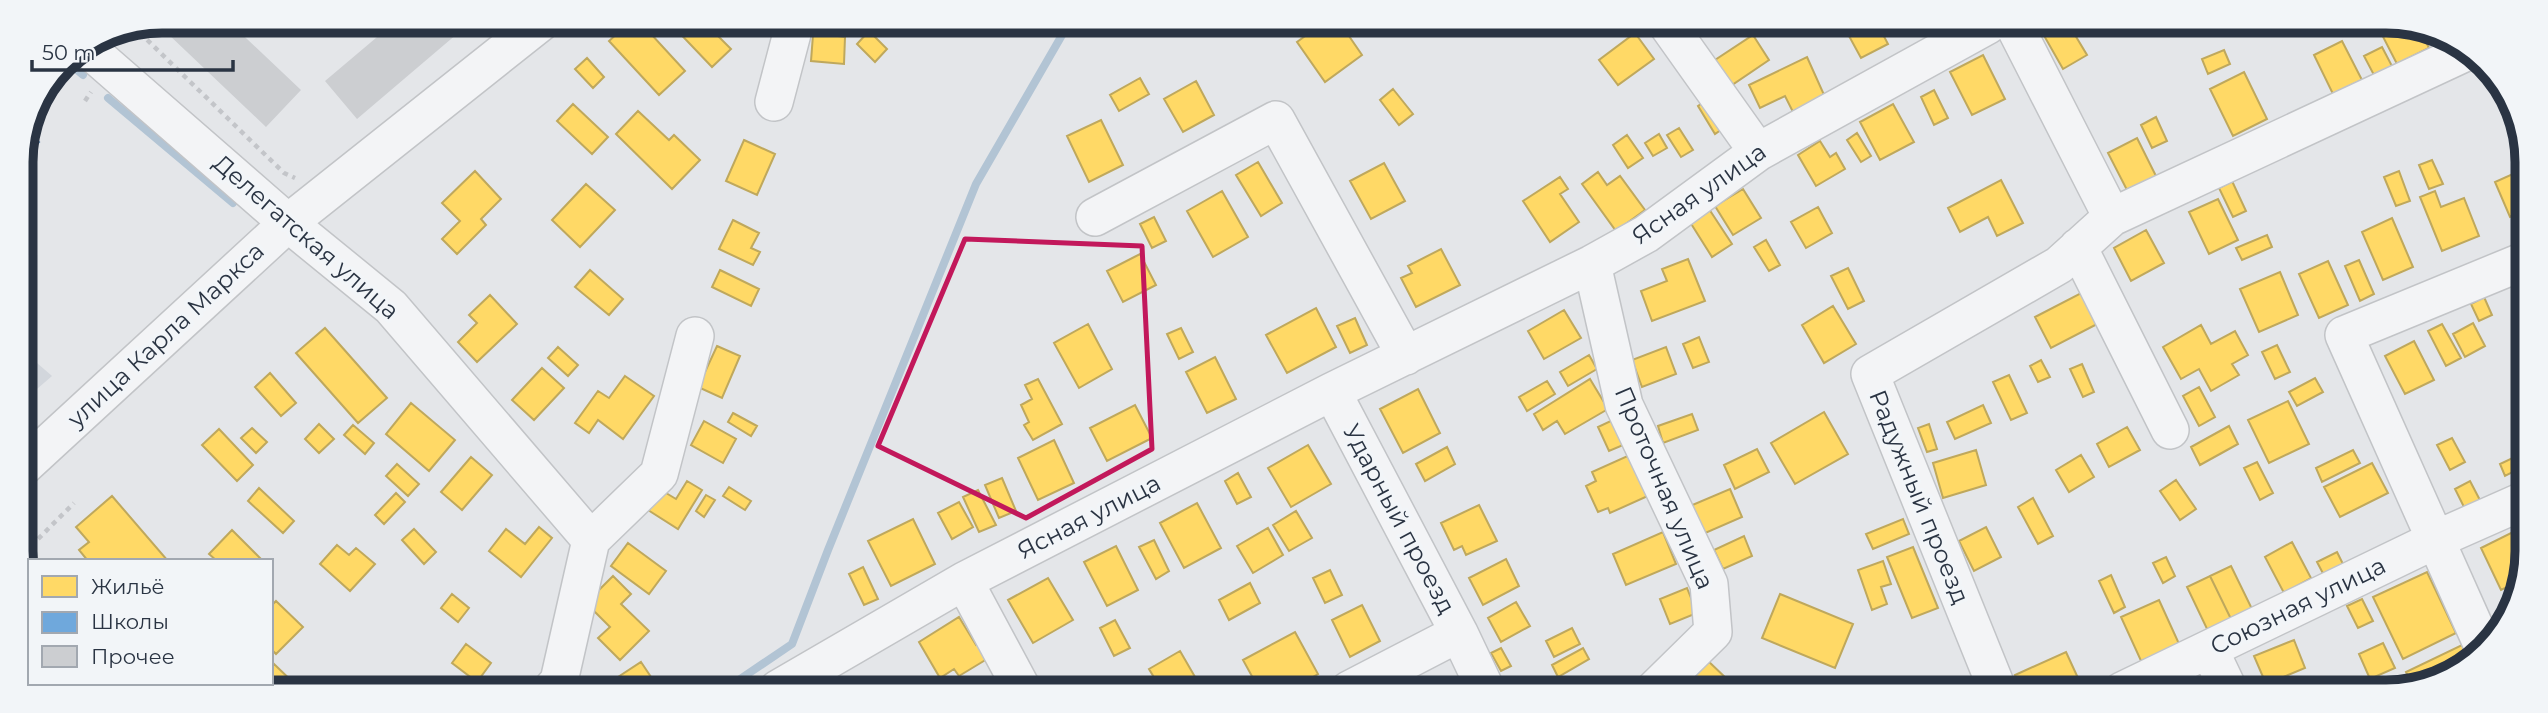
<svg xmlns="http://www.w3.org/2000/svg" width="2548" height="713" viewBox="0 0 2548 713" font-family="Montserrat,sans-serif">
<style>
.built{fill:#d2d6dc}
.green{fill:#d5ddd4}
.homes{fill:#ffd966;stroke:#bfa85c;stroke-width:2}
.schools{fill:#6fa8dc;stroke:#5a85ae;stroke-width:2}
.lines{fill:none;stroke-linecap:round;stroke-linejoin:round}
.stream{stroke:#b2c4d4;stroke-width:8}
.building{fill:#ccced1}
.minor-casing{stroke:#c2c4c7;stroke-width:40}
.path{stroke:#c3c5c9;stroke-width:4.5;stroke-dasharray:5 5;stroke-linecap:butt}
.minor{stroke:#f3f4f6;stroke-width:37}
.marked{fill:none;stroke:#c2185b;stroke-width:5;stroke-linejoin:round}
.labels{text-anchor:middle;stroke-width:7;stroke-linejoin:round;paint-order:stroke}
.street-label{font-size:24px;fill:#2a3443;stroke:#f2f5f8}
.rim{fill:none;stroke:#2a3443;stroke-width:9}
</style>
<rect width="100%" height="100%" fill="#e4e6e9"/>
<path class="built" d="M22,350L52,376L23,401Z"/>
<path class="green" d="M127,28L130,31L119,45L106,34Z"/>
<path class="homes" d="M630,22H640L685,71L659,95L609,41Z
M669,22H704L731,49L712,67Z
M814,22H831L830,35L845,37L844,64L811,61Z
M1323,23H1340L1362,55L1325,82L1297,42Z
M1578,24H1597L1585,33Z
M1843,25H1878L1888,44L1861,58Z
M2038,25H2069L2087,55L2063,69Z
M2380,26H2418L2429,48L2397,64L2378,27Z
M869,31L887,49L875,62L857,44Z
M1635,33L1654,59L1618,85L1599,60Z
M1753,35L1769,60L1732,85L1715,60Z
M2342,41L2362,80L2333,94L2314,55Z
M2382,47L2393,68L2375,77L2364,56Z
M2224,50L2230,64L2208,74L2202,59Z
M1983,55L2005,99L1972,115L1950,72Z
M1807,57L1825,97L1793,112L1785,96L1760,108L1749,85Z
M587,58L604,77L593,88L575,69Z
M2244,72L2267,119L2233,136L2210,89Z
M1140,78L1149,94L1119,111L1110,95Z
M1196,81L1214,115L1183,132L1164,99Z
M1393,89L1413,114L1399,125L1380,100Z
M1934,90L1948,118L1934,125L1921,97Z
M1708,99L1725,127L1715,134L1698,106Z
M573,104L608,137L592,154L557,121Z
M1893,104L1914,142L1880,160L1860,122Z
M638,111L669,140L674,135L700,160L672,189L616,134Z
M2156,117L2167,141L2152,148L2141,125Z
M1101,120L1123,165L1089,182L1067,136Z
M1679,128L1693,150L1681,157L1667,135Z
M1857,133L1871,156L1861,162L1847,140Z
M1659,134L1667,148L1653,156L1645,143Z
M1627,135L1643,158L1628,168L1613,145Z
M2137,138L2157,178L2128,192L2108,153Z
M744,140L775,154L757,195L726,181Z
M1820,141L1830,157L1836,153L1845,169L1816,186L1798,155Z
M2432,160L2443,184L2429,189L2419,165Z
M1258,162L1282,203L1261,216L1236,175Z
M1384,163L1405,201L1371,219L1350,181Z
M2524,169V211L2510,217L2495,182Z
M475,171L501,199L481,219L486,225L457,254L442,239L460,221L442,203Z
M2399,171L2410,201L2396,206L2384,177Z
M1598,172L1607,185L1620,176L1645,210L1616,231L1582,184Z
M1560,177L1568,189L1560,194L1579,222L1550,242L1523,201Z
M2001,180L2023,223L1997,236L1988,217L1960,232L1948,208Z
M2232,181L2246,211L2233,217L2219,188Z
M586,184L615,210L580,247L552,220Z
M1743,189L1761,218L1733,235L1715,206Z
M1222,191L1248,237L1213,257L1187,211Z
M2435,191L2441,207L2464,198L2479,236L2442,251L2420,197Z
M2218,199L2238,240L2209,254L2189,212Z
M1818,207L1832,233L1806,248L1791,222Z
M1709,209L1732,244L1712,257L1690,222Z
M1154,217L1166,241L1152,248L1140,224Z
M2392,218L2413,267L2383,280L2362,232Z
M733,220L759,233L751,248L760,252L753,265L719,249Z
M2146,230L2164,263L2131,281L2114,248Z
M2267,235L2272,247L2242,260L2236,248Z
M1766,240L1780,265L1769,271L1754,247Z
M1441,249L1460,285L1416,307L1401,278L1412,273L1408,266Z
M1140,254L1156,285L1123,302L1107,271Z
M1688,259L1705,301L1652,321L1641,291L1667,281L1662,269Z
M2359,260L2374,294L2360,301L2345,266Z
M2328,261L2348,305L2319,318L2299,274Z
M1848,268L1864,301L1848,309L1831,276Z
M590,270L623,299L609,315L575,287Z
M720,270L759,289L751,306L712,287Z
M2280,272L2298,315L2259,332L2240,289Z
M2087,290L2103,321L2051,348L2035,317Z
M490,295L517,324L477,362L458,342L477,323L469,315Z
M2484,297L2492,315L2479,321L2471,304Z
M1833,306L1856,344L1824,363L1802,325Z
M1316,308L1336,347L1287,373L1266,335Z
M1564,310L1581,338L1544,359L1528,331Z
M1355,318L1367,345L1350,353L1337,326Z
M2473,323L2485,346L2465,357L2453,334Z
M1088,324L1112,369L1079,388L1054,343Z
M2442,324L2461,358L2446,366L2428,331Z
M2201,325L2211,344L2235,331L2248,355L2232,364L2239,375L2211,391L2199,369L2181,379L2163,347Z
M325,328L387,398L358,423L296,353Z
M1181,328L1193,352L1179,359L1167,334Z
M1699,337L1709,362L1693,368L1683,344Z
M2414,341L2434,380L2405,394L2385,356Z
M2277,345L2290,372L2275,379L2262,352Z
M717,346L740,356L722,398L698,387Z
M558,347L578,365L568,376L548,358Z
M1666,347L1676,374L1642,387L1632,360Z
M1589,355L1597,369L1568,386L1560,372Z
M1215,357L1236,399L1207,413L1186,372Z
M2041,360L2050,377L2038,382L2030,366Z
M2082,364L2094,392L2083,397L2070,369Z
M542,368L564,388L534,420L512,400Z
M270,373L296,403L281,416L255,387Z
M2009,375L2027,413L2011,420L1993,382Z
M625,376L654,396L623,439L598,420L589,433L575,423L598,391L609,398Z
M2315,378L2323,392L2297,406L2289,392Z
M1038,379L1062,424L1033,440L1024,425L1029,422L1021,405L1032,399L1025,385Z
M1590,379L1608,409L1565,434L1557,421L1543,430L1534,414Z
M1547,381L1555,394L1527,411L1519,397Z
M2199,387L2215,417L2199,426L2183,396Z
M1418,389L1440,433L1403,453L1380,409Z
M2288,401L2309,444L2269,463L2248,420Z
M411,403L455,440L429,471L386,434Z
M1135,405L1152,438L1107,461L1090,428Z
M1983,405L1991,423L1955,439L1947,422Z
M1824,412L1848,454L1795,484L1771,443Z
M733,413L757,426L751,436L728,422Z
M1692,414L1698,430L1663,443L1658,426Z
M1617,418L1628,443L1609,451L1598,427Z
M704,421L736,439L723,463L691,445Z
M319,424L334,439L319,453L305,439Z
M1929,424L1937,449L1927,452L1918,428Z
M353,425L374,443L365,454L344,435Z
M2229,426L2238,444L2200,465L2191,447Z
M2127,427L2140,450L2109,467L2097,444Z
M252,428L267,442L256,453L241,438Z
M219,429L253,465L237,481L202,445Z
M2452,438L2465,462L2450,470L2437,445Z
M1054,440L1074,483L1038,500L1018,458Z
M1308,445L1331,484L1291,507L1268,468Z
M1447,447L1455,464L1425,481L1416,464Z
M1757,449L1769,472L1735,489L1724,465Z
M1976,450L1986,485L1943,498L1933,463Z
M2353,450L2360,463L2322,482L2316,468Z
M2523,453V467L2505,476L2500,464Z
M1632,454L1650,495L1610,513L1608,508L1598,512L1586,486L1596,481L1592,472Z
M2081,455L2094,477L2069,492L2056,470Z
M471,457L492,475L462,510L441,492Z
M2257,462L2273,493L2260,500L2244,468Z
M2372,463L2388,493L2340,517L2324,487Z
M397,464L419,484L408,496L386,476Z
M1238,473L1251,497L1237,504L1225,481Z
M1002,478L1016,511L999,518L985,485Z
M2176,480L2196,509L2180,520L2160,491Z
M687,481L702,490L678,529L648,510L661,490L676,499Z
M2470,481L2483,506L2468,515L2455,489Z
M729,487L751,501L745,510L723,496Z
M259,488L294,521L283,533L248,501Z
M1730,489L1742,517L1703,534L1690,506Z
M978,490L996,525L979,532L963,497Z
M396,493L405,502L384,524L375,515Z
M706,495L715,500L704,517L696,511Z
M112,496L168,561H88L79,550L89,542L76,527Z
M2033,498L2053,536L2038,544L2018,507Z
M959,502L973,527L952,539L938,513Z
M1197,503L1221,548L1184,568L1160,523Z
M1479,505L1497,541L1466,555L1462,546L1454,550L1441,523Z
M1296,511L1312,538L1289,551L1273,525Z
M913,519L935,564L891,586L868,541Z
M1903,519L1909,534L1873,549L1866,534Z
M539,527L552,538L521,577L489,551L506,529L525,544Z
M1986,527L2001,557L1974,571L1959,541Z
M1268,528L1283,555L1253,573L1237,546Z
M414,529L436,552L424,564L402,540Z
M2519,529L2523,536L2522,580L2501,590L2481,548Z
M232,530L263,561H217L209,554Z
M1663,532L1676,564L1626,585L1613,554Z
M1744,536L1752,556L1723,569L1714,550Z
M1154,540L1169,571L1156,579L1139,547Z
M2292,542L2311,578L2284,593L2265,557Z
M628,543L666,571L649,594L611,566Z
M337,545L349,555L356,548L375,564L350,591L320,564Z
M1116,546L1138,590L1107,606L1084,562Z
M1913,547L1938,608L1912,618L1887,557Z
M2337,552L2346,570L2327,581L2317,562Z
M2166,557L2175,576L2163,583L2153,563Z
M1506,559L1519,586L1483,605L1469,578Z
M1883,561L1891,584L1881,587L1887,604L1872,610L1858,570Z
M2231,566L2252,609L2231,619L2210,576Z
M863,567L878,599L864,605L849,574Z
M1330,570L1342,595L1325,603L1313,578Z
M2427,572L2456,633L2403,659L2373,597Z
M2111,575L2125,607L2114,613L2099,581Z
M613,576L631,594L621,604L649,631L620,660L598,638L610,627L586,603Z
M2210,576L2231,619L2208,631L2187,587Z
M1048,578L1073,620L1033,643L1008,600Z
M1250,583L1260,603L1229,620L1219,600Z
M1687,588L1697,613L1670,624L1660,599Z
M452,594L469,608L458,622L441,608Z
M1780,594L1853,624L1835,668L1762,638Z
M2362,599L2373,621L2358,628L2347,606Z
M2159,600L2180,646L2142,663L2121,617Z
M276,601L303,627L276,654L271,649V606Z
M1516,602L1530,626L1501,642L1488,618Z
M1362,605L1380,641L1350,657L1332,620Z
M959,617L976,645L983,641L992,656L959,676L954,669L940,678L919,642Z
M1115,620L1130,648L1114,656L1100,628Z
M1572,628L1580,644L1554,657L1546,641Z
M1295,632L1318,674L1290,690L1259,689L1243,660Z
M2294,640L2305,668L2266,684L2254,656Z
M2383,643L2395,668L2370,679L2359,654Z
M466,644L491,663L477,682L452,663Z
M2462,645L2470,663L2412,685L2406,672Z
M1501,648L1511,666L1501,671L1491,653Z
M1583,648L1589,659L1558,677L1552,665Z
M1180,651L1202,689H1161L1149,669Z
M2066,652L2084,691H2023L2015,675Z
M1705,658L1729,681L1720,690H1674Z
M641,662L651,677L634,688H621L615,679Z
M274,664L299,688H252L256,683H271V667Z
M1563,679L1568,690H1540Z
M848,680L854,689H836Z
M1971,681L1975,691H1951L1950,689Z"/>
<path class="schools" d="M27,132L39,142L21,162V154Z"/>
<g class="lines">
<path class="stream" d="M65,60L83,75
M108,98L233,203
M727,688L792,644L828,550L976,184L1069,23"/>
</g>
<path class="building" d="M178,21H228L301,90L266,127L167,33Z
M396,21L471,22L357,119L325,81Z
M22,300L34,312L22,324Z"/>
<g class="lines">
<defs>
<path id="minor" d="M1667,24L1758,152
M2014,25L2112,217
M86,47L288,223L391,307L591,540
M774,102L795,22
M1095,217L1276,120L1406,356
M2078,247L2170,430
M1592,264L1624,405L1709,584L1713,632L1654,690
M1339,405L1459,633L1486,690
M23,467L288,223L541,22
M964,581L1022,689
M2483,646L2344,335L2524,261
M2209,649L2229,691
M553,688L559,681L591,540L659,474L695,336
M778,689L964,581L1331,392L1592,264L1646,234L1758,152L1988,25
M1349,690L1459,633
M1998,691L1870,374L2059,265L2112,217L2466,52
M2122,691L2437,539L2523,501"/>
</defs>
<use href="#minor" class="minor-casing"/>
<path class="path" d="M140,33L284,173L295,178
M85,101L91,92
M24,553L74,503"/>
<use href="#minor" class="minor"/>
</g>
<path class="marked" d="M965,239L1142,246L1152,449L1026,518L878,446Z"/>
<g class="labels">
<g class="street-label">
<text transform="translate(1699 194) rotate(-35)" y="8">Ясная улица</text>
<text transform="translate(306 237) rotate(41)" y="8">Делегатская улица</text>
<text transform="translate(166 335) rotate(-43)" y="8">улица Карла Маркса</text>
<text transform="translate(1664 488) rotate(67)" y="8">Проточная улица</text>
<text transform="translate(1919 497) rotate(68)" y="8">Радужный проезд</text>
<text transform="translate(1089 517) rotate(-27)" y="8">Ясная улица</text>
<text transform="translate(1399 519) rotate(62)" y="8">Ударный проезд</text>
<text transform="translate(2298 606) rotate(-26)" y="8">Союзная улица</text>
</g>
</g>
<path d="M0 0H2548V713H0ZM162 33H2386A129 129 0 0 1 2515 162V551A129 129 0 0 1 2386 680H162A129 129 0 0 1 33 551V162A129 129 0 0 1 162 33Z" fill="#f2f5f8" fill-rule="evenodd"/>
<path class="rim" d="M162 33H2386A129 129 0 0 1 2515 162V551A129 129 0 0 1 2386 680H162A129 129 0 0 1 33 551V162A129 129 0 0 1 162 33Z"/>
<rect x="28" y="559" width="245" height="126" fill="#f2f5f8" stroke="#a2a8b0" stroke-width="2"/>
<rect x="42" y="576" width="35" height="21" fill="#ffd966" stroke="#a2a8b0" stroke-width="2"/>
<text x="91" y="594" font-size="21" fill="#2a3443">Жильё</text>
<rect x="42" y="612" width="35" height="21" fill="#6fa8dc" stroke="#a2a8b0" stroke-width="2"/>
<text x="91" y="629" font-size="21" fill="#2a3443">Школы</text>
<rect x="42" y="646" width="35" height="21" fill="#ccced1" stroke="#a2a8b0" stroke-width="2"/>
<text x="91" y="664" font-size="21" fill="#2a3443">Прочее</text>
<path d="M32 60v10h201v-10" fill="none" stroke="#2a3443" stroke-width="3.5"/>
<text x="42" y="60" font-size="21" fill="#2a3443" stroke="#f2f5f8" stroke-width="5" paint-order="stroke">50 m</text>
</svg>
